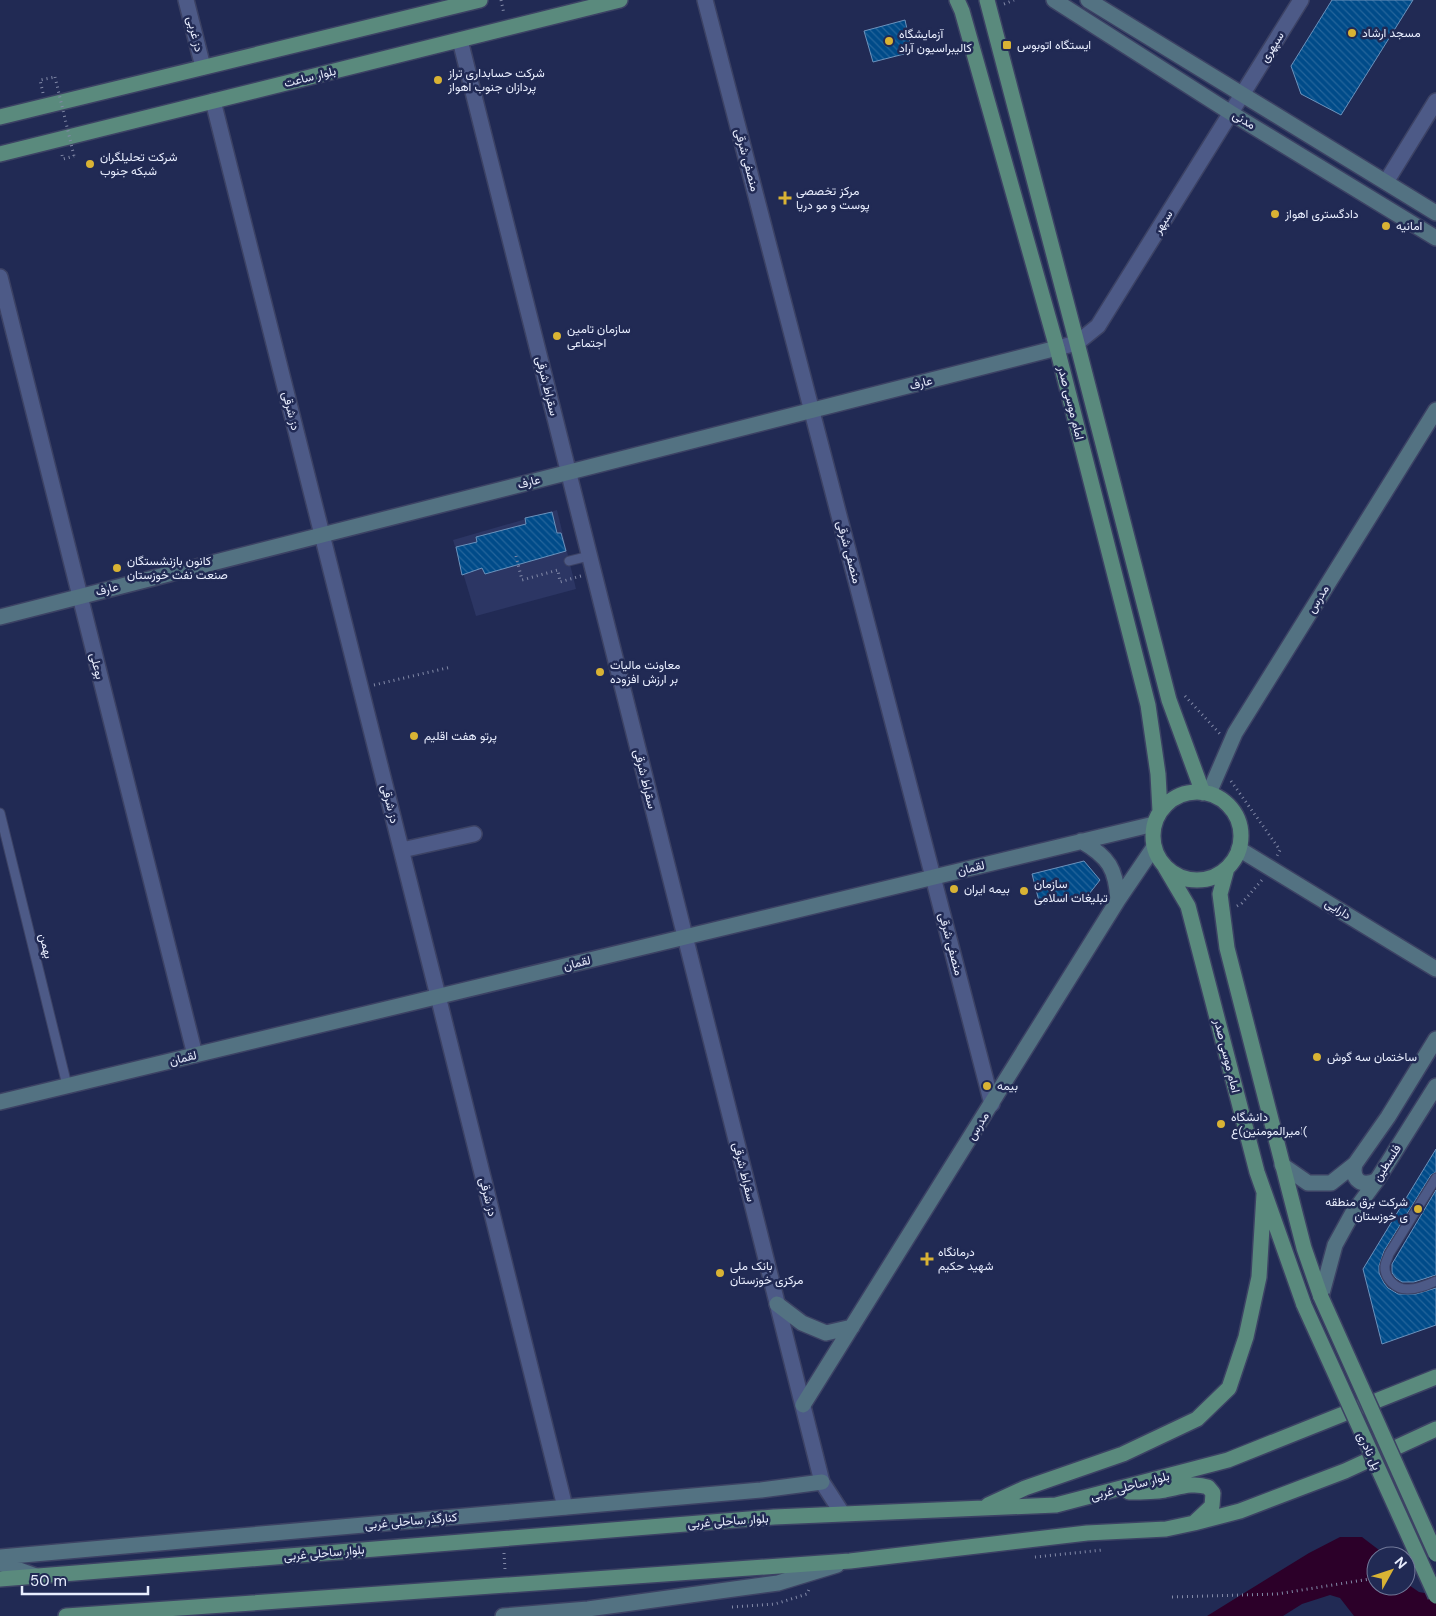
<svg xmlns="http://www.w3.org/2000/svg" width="1436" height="1616" viewBox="0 0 1436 1616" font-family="'DM Sans',Vazirmatn,sans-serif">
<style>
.built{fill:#2c3664}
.water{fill:#2c0029}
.building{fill:url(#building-back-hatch);stroke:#6c92bc}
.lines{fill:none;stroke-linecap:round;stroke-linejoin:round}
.lane-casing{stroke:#3c4264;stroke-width:11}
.street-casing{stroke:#3c4264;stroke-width:18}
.secondary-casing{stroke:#3c4264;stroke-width:18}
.primary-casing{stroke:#3c4264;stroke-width:18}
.path{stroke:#8289a7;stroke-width:3;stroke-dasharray:1 4;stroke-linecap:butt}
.lane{stroke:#4d5a87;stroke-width:9}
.street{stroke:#4d5a87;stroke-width:15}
.secondary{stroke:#537282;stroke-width:15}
.primary{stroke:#5a8a7d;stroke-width:15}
.primary-bridge-casing{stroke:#3c4264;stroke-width:18;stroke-linecap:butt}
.path-bridge{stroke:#8289a7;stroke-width:3;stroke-dasharray:1 4;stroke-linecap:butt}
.primary-bridge{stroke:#5a8a7d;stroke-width:15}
.poi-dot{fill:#d9b334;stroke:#212a54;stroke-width:2}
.labels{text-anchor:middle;stroke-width:5;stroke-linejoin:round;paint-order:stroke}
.poi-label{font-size:12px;fill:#e9eefe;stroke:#212a54;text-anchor:start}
.street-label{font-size:12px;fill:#e9eefe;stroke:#212a54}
</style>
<defs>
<pattern id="building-back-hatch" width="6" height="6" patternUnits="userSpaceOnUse" patternTransform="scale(1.25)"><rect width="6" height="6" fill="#004b89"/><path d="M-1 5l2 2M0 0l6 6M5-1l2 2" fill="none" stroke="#25659b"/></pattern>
</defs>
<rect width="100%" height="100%" fill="#212a54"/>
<path class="built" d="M557,510L576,589L476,616L453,540Z"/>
<path class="water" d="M1340,1537H1362L1379,1550L1384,1556H1376V1586H1406V1583L1419,1592L1436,1595V1616H1354L1340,1598L1330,1595L1302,1604L1283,1616H1207L1309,1553Z"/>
<path class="building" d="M1332,0H1413L1341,115L1301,94L1291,66Z
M905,20L912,52L873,62L864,31Z
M552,512L557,533H561L566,551L485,574L482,568L462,575L456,547L477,542L476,537L526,524L525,518Z
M1084,861L1100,880L1089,894L1040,905L1032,874Z
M1436,1149V1172L1431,1175L1384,1251L1379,1266V1273L1384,1283L1388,1288L1398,1294H1416L1436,1288V1325L1382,1344L1363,1269Z
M1436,1190V1275L1414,1282H1402L1396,1278L1392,1273V1264Z"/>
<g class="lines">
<defs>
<path id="lane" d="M569,561L589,556
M0,813L67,1085
M1436,1178L1389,1254C1388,1258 1385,1262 1385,1266C1384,1279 1397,1290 1408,1289C1418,1289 1427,1285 1436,1281"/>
<path id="street" d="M186,0L203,67
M705,0L992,1104
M460,40L822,1482L842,1513
M213,101L438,996L565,1507
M1386,182L1436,101
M0,277L195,1055
M1057,348L1077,343L1098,326L1301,0
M402,850L474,834"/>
<path id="secondary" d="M1054,0L1231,113L1436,238
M1088,0L1436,213
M0,617L1057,348
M1209,793L1235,733L1436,410
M1081,841C1109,857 1116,869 1118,900
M1239,849L1436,969
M0,1102L1154,824
M1355,1164C1351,1180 1362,1188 1377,1180
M1282,1165L1308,1183H1331L1355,1164L1388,1117L1436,1039
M1321,1297L1335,1245L1352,1214L1377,1180L1436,1086
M777,1304L802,1323L826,1333L852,1327
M803,1405L1118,900L1154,847
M0,1557L761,1490L822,1482
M0,1563L36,1576
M503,1616L588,1609L778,1583L837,1565"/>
<path id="primary" d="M957,0L962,11L1057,348L1148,705L1158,774L1160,811
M987,0L1077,343L1169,700L1203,793
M0,117L480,0
M0,154L620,0
M1153 836a44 44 0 1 1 88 0a44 44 0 1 1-88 0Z
M1165,867L1188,906L1257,1172L1304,1305
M1227,868L1220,894L1227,948L1304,1248L1321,1297
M1129,1492C1141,1492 1153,1492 1165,1490C1180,1487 1193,1482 1208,1487L1213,1493L1212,1506L1195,1522
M988,1505L1025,1488L1123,1454L1197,1419L1229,1388L1246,1337L1259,1277L1264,1194
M0,1579L774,1517L1056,1505L1228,1460L1436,1377
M66,1616L850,1561L1087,1533L1166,1529L1194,1523L1240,1511L1345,1471L1436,1429"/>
</defs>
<use href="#lane" class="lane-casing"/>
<use href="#street" class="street-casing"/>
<use href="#secondary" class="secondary-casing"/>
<use href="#primary" class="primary-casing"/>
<path class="path" d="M501,0L504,14
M1004,4L1014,0
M43,93L40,80L55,77
M62,155L63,159L74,156
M516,556L522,580L558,570L560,582L581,576
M374,685L451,667
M1185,696L1220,734
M1231,781L1280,850L1277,856
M1237,906L1242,903L1262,880
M504,1553L505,1570
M1035,1557L1103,1550
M1172,1597L1277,1594L1376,1578
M732,1607L775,1604L807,1594L809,1589"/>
<use href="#lane" class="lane"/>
<use href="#street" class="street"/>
<use href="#secondary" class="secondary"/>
<use href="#primary" class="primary"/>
<defs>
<path id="primary-bridge" d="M1321,1297L1436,1554
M1304,1305L1436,1596"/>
</defs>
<use href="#primary-bridge" class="primary-bridge-casing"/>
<path class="path-bridge" d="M55,77L74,156"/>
<use href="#primary-bridge" class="primary-bridge"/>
</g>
<g class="poi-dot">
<circle cx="1352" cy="33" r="5"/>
<circle cx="889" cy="41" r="5"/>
<rect x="1002" y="40" width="10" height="10" rx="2.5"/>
<circle cx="438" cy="80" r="5"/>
<circle cx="90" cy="164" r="5"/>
<path d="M782.5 190.5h5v5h5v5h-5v5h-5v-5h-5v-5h5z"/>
<circle cx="1275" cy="214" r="5"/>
<circle cx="1386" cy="226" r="5"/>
<circle cx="557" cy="336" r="5"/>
<circle cx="117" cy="568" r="5"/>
<circle cx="600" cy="672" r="5"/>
<circle cx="414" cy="736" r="5"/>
<circle cx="954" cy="889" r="5"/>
<circle cx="1024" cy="891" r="5"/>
<circle cx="1317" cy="1057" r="5"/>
<circle cx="987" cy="1086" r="5"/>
<circle cx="1221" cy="1124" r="5"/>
<circle cx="1418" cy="1209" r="5"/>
<path d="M924.5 1251.5h5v5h5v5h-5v5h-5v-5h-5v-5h5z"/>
<circle cx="720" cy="1273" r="5"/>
</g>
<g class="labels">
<g class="poi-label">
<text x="1362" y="37">مسجد ارشاد</text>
<text x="899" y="38">آزمایشگاه<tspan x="899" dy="14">کالیبراسیون آراد</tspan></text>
<text x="1017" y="49">ایستگاه اتوبوس</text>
<text x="448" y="77">شرکت حسابداری تراز<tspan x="448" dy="14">پردازان جنوب اهواز</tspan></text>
<text x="100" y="161">شرکت تحلیلگران<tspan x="100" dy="14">شبکه جنوب</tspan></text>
<text x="796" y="195">مرکز تخصصی<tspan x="796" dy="14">پوست و مو دریا</tspan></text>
<text x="1285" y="218">دادگستری اهواز</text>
<text x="1396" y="230">امانیه</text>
<text x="567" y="333">سازمان تامین<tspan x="567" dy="14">اجتماعی</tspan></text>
<text x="127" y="565">کانون بازنشستگان<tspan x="127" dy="14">صنعت نفت خوزستان</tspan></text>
<text x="610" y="669">معاونت مالیات<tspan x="610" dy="14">بر ارزش افزوده</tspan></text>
<text x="424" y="740">پرتو هفت اقلیم</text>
<text x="1034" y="888">سازمان<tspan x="1034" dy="14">تبلیغات اسلامی</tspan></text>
<text x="964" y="893">بیمه ایران</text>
<text x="1327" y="1061">ساختمان سه گوش</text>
<text x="997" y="1090">بیمه</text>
<text x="1231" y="1121">دانشگاه<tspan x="1231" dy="14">امیرالمومنین)ع(</tspan></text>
<text x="1408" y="1206" text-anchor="end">شرکت برق منطقه<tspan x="1408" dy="14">ی خوزستان</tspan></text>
<text x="938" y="1256">درمانگاه<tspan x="938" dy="14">شهید حکیم</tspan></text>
<text x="730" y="1270">بانک ملی<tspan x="730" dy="14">مرکزی خوزستان</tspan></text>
</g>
<g class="street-label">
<text transform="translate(195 34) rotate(76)" y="4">دز غربی</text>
<text transform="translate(1272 47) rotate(-58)" y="4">سپهری</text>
<text transform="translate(310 77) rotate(-14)" y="4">بلوار ساعت</text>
<text transform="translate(1244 120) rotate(31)" y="4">مدنی</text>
<text transform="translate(747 160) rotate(75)" y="4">منصفی شرقی</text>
<text transform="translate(1163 222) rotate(-58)" y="4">سپهر</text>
<text transform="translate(921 383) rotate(-14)" y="4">عارف</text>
<text transform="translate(547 386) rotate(76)" y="4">سقراط شرقی</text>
<text transform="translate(1071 403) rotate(76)" y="4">امام موسی صدر</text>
<text transform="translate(291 411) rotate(76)" y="4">دز شرقی</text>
<text transform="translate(529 482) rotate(-14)" y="4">عارف</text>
<text transform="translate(849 552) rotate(75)" y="4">منصفی شرقی</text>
<text transform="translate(107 589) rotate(-14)" y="4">عارف</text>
<text transform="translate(1318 599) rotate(-58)" y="4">مدرس</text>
<text transform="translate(97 666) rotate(76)" y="4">بوعلی</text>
<text transform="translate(645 779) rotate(76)" y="4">سقراط شرقی</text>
<text transform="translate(390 804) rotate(76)" y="4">دز شرقی</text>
<text transform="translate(971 868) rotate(-14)" y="4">لقمان</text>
<text transform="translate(1338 909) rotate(32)" y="4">دارایی</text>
<text transform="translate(951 944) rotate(75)" y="4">منصفی شرقی</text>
<text transform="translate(46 946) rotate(76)" y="4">بهمن</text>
<text transform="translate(577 963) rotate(-14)" y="4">لقمان</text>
<text transform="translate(1227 1056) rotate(76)" y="4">امام موسی صدر</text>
<text transform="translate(183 1058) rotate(-14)" y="4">لقمان</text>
<text transform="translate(978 1126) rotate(-58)" y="4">مدرس</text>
<text transform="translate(1387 1163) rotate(-57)" y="4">فلسطین</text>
<text transform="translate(744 1172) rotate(76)" y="4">سقراط شرقی</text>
<text transform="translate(488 1197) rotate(76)" y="4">دز شرقی</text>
<text transform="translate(1369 1451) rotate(65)" y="4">پل نادری</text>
<text transform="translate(1130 1486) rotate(-15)" y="4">بلوار ساحلی غربی</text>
<text transform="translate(411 1521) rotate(-5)" y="4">کنارگذر ساحلی غربی</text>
<text transform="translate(728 1521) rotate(-4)" y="4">بلوار ساحلی غربی</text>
<text transform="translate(324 1553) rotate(-5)" y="4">بلوار ساحلی غربی</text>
</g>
</g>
<g transform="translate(1391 1571) rotate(50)"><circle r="24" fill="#212a54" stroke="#717898"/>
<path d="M0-4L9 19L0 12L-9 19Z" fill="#d9b334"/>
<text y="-8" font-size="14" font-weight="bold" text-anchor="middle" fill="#e9eefe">N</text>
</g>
<path d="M22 1586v8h126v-8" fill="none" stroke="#e9eefe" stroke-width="2.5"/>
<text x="30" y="1586" font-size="15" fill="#e9eefe" stroke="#212a54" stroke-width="4" paint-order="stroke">50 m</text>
</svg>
